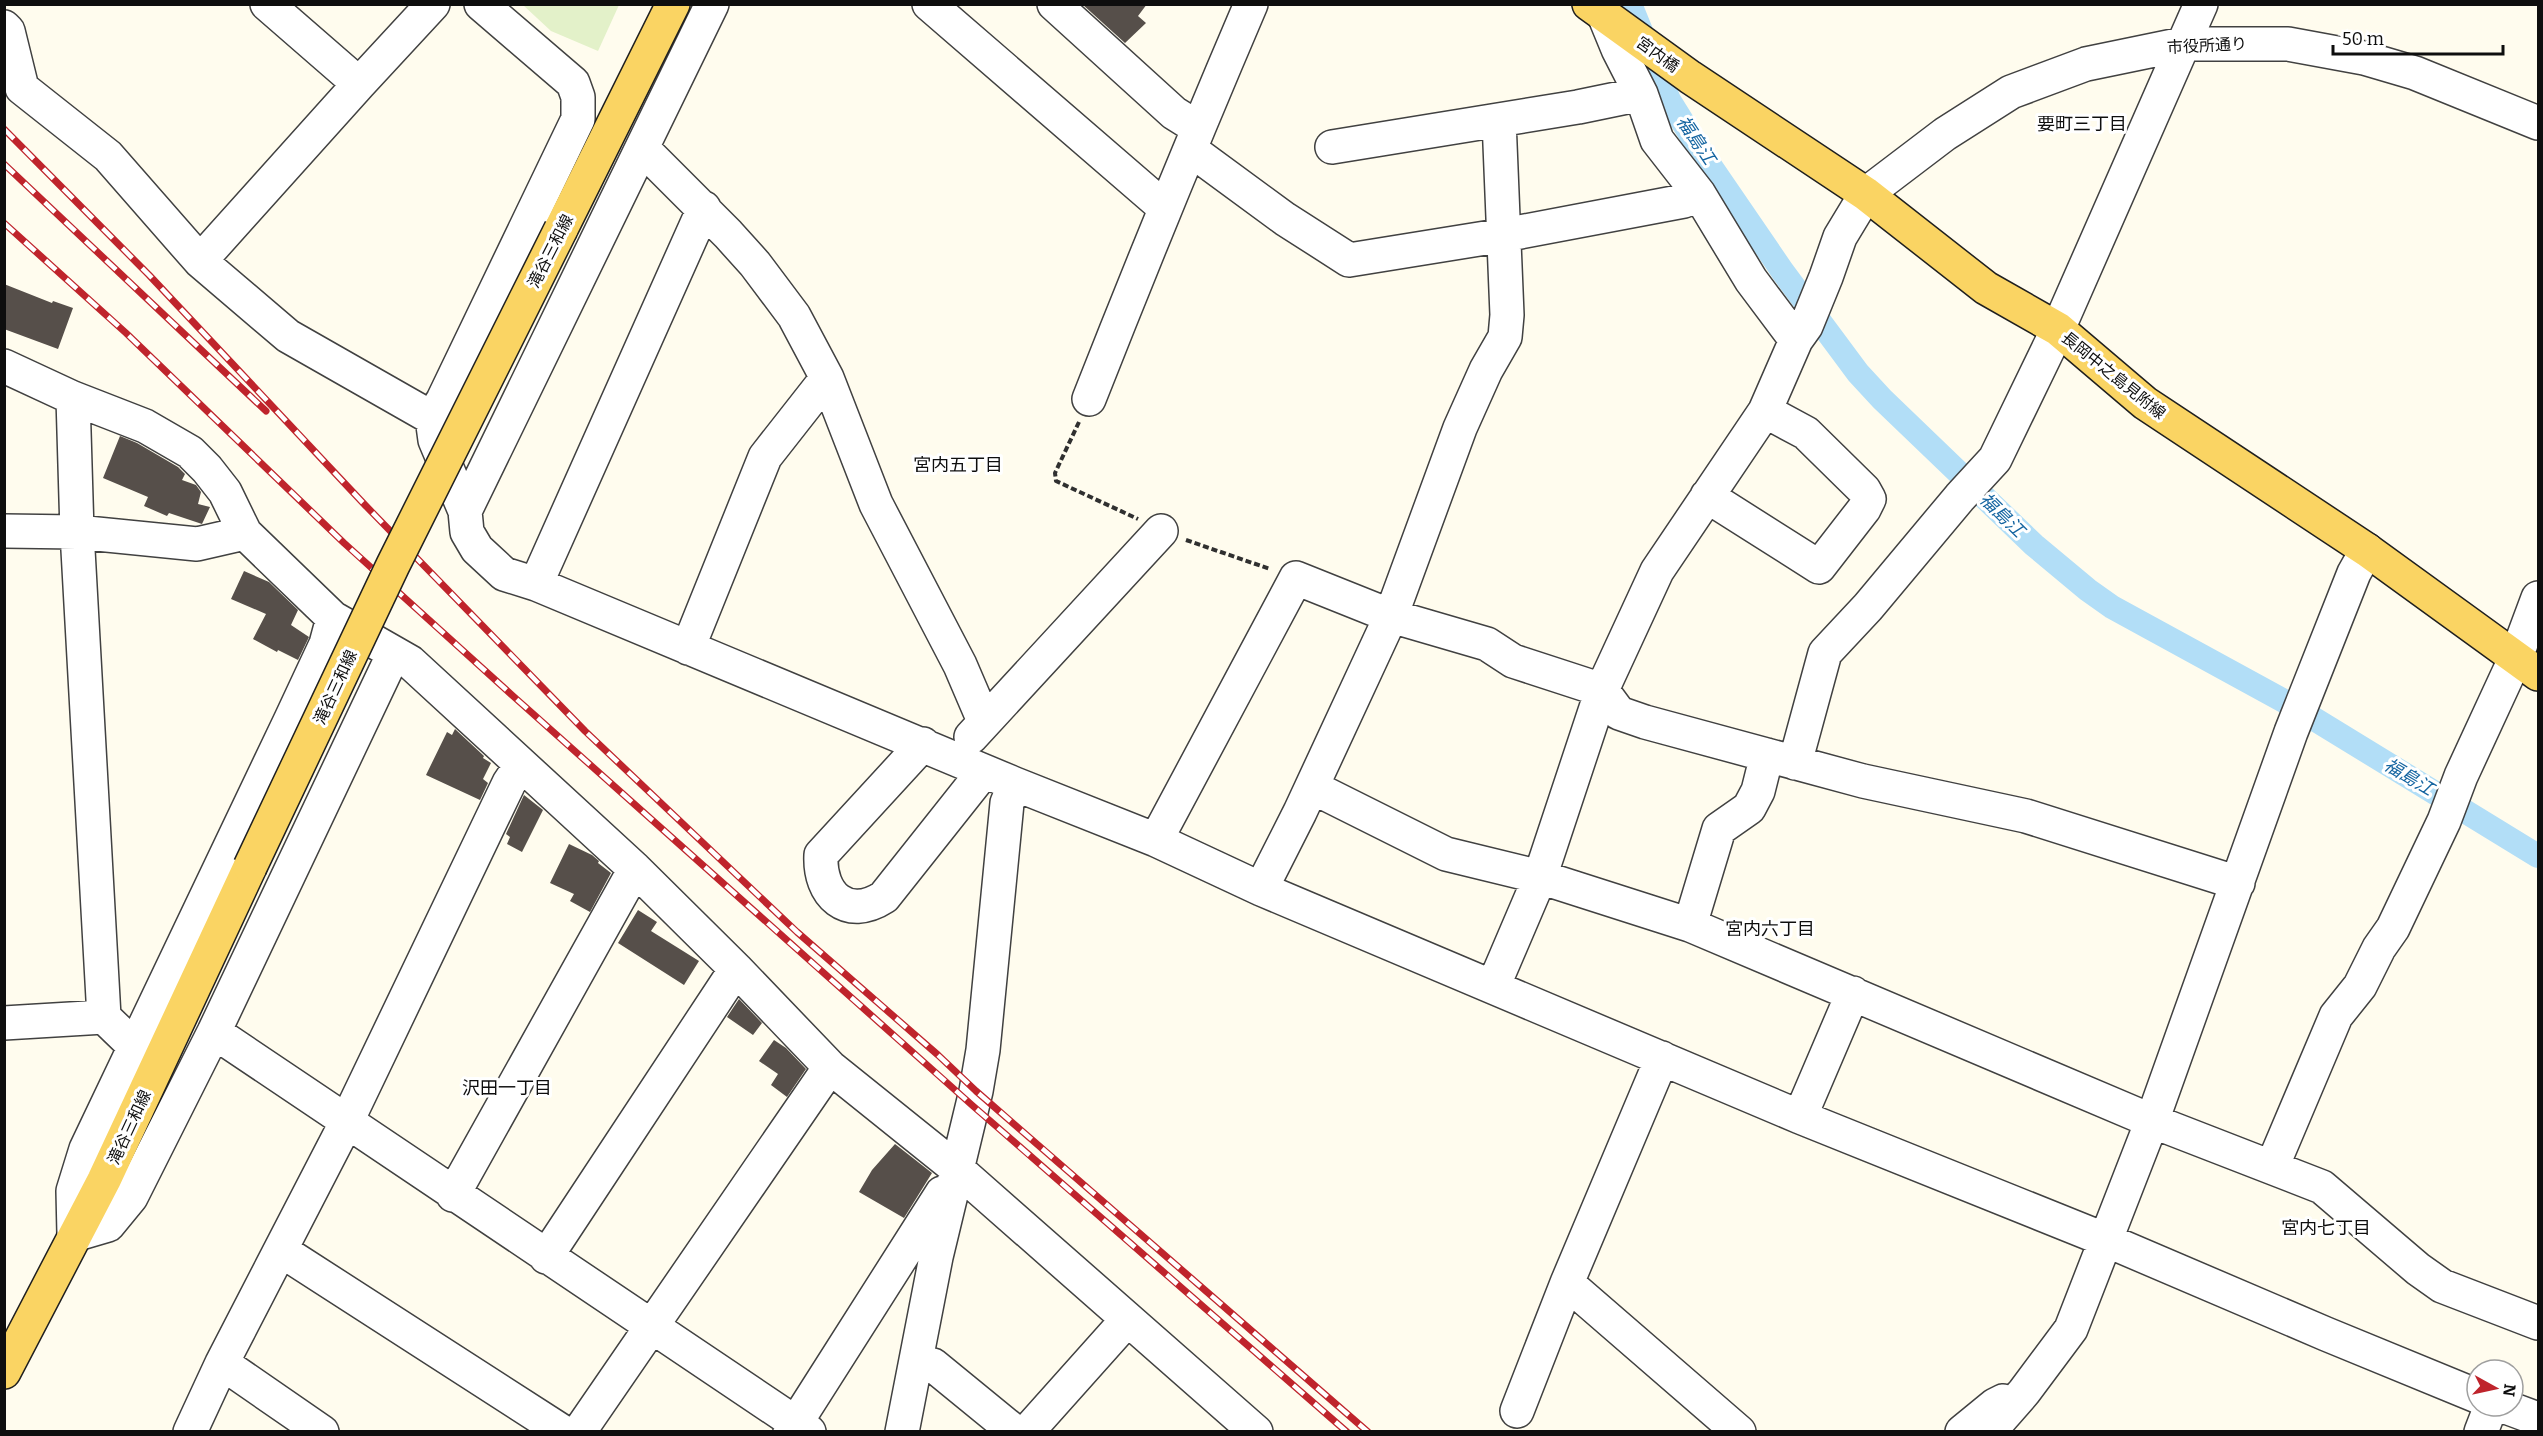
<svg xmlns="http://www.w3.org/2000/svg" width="2543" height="1436" viewBox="0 0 2543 1436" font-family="Bitter,'Noto Sans JP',serif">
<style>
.pitch{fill:#e3f1c9}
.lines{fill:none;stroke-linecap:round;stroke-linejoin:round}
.canal{stroke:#b2def7;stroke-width:24}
.building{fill:#564f4a}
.minor-casing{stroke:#414141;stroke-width:36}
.major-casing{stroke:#1f1f1f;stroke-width:36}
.path{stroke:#303030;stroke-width:4;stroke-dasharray:6 3;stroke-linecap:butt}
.minor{stroke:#fff;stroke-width:33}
.major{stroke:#fad463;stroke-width:33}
.rail-casing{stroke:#bf242c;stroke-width:7}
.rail{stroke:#fff;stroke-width:4.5;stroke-dasharray:14;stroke-linecap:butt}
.major-bridge-casing{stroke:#1f1f1f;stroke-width:36;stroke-linecap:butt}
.major-bridge{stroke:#fad463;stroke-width:33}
.labels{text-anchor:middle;stroke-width:6;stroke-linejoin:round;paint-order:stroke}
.street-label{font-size:16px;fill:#0e0e0e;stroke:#fff}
.neighbourhood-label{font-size:18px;fill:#0e0e0e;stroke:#fff}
.water-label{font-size:18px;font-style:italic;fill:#1565a1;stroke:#fff}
</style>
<rect width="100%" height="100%" fill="#fffcee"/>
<path class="pitch" d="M523,5H619L598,51L551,31Z"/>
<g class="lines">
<path class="canal" d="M1630,4L1669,100L1705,158L1783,272L1858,373L1882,399L2034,545L2088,590L2112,607L2293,706L2538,856"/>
</g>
<path class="building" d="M1082,4H1147L1138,16L1146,23L1125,43Z
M4,284L52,303L53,301L73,308L58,349L4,329Z
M120,436L137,443L178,467L185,474L182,480L196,485L201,492L198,504L210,507L202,524L169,513L167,516L144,506L148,497L103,478Z
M244,571L269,582L298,610L291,625L309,637L298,660L278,650L277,652L253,639L266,614L231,599Z
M455,729L484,756L483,758L491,763L483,779L488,783L480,800L426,775L447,732L452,735Z
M524,795L543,810L522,852L507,844L510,837L506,834Z
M569,844L592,855L599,861L598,863L611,873L590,912L570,901L574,894L550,883Z
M638,910L657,922L651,931L699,961L684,985L618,943Z
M739,999L762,1023L753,1035L727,1017Z
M774,1040L786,1048L806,1069L787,1097L771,1085L778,1074L759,1061Z
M895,1144L932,1173L904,1218L859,1192L872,1170Z"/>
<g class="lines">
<defs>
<path id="minor" d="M267,4L359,84
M481,4L573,83L578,97V119L443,400L432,418L435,440L465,511L467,532L477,549L504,574L536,584L1015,784L1156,840L1261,889L1800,1117L2106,1240L2326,1334L2477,1396
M929,4L1165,208
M1054,4L1174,113L1198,128
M1604,15L1618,49L1641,94L1657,140L1699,194L1751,280L1796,340
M4,27L8,31L22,88L108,156L200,261L288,336L432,418
M1332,147L1578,107L1641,94
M642,148L728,234L755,264L794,316L827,378L876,504L960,665L984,721
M1191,150L1285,219L1349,260L1504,235L1684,201L1699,194
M200,261L359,84L433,4
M4,366L73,398L145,426L190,452L207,469L225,492L245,533L333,618L410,662L635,869L736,969L830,1067L957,1169L1256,1432
M73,398L77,532L104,1017L134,1046
M1089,399C1141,267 1195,135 1251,4
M1707,496L1819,567L1864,509L1869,499L1864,490L1806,433L1765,411
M465,511L712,4
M4,531L77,532L197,544L245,533
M536,584L704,208
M333,618L326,644L291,719L86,1149L73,1191L74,1235L108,1225L131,1197L214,1032L394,653
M688,648L765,457L827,378
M971,737L1161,531
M923,744L821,855C819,895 847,921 884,897L984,771
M1795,763L1825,653L1868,607L1960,497L1995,459L2058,329L2201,4
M1312,787L1446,854L1540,877L1690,925L2152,1121L2322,1187L2418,1269L2442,1286L2538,1323
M1156,840L1296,578L1391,616L1487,644L1513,661L1602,690L1619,713L1645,722L1863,781L2026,816L2238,883
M1261,889L1300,812L1391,616L1460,428L1486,370L1505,337L1507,315L1499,120
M1690,925L1719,829L1749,808L1758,791L1767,755
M1493,987L1540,877L1602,690L1657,571L1765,411L1796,340L1806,326L1826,277L1840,237L1866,194L1945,134L2011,92L2086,64L2183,44H2288L2364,58L2415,73L2538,123
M4,1023L104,1017
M214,1032L809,1432
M1800,1117L1853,993
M2272,1167L2336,1016L2360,986L2379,948L2393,928L2444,821L2461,776L2516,657L2538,598
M453,1195L635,869
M282,1251L563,1432
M546,1257L736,969
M1567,1283L1739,1432
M916,1362L933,1365L1015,1432
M222,1363L322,1432
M2503,1406L2538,1419
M1517,1411L1567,1283L1662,1058
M190,1432L222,1363L346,1123L509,783L521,765
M579,1432L830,1067
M790,1432L942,1193
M902,1432L936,1257L976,1091L983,1050L1007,803L1015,784
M1027,1432L1127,1320
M1962,1432L1995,1405L2003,1401
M1989,1432L2024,1392L2071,1329L2152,1121L2291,732L2354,573L2367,550
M2481,1432L2491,1406"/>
<path id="major" d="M1589,4L1690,77L1866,194L1986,288L2058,329L2145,403L2367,550L2538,674
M561,229L673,4
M4,1372L104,1180L250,867"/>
</defs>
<use href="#minor" class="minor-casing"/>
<use href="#major" class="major-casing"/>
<path class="path" d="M1079,422L1055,473L1056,481L1138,519
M1186,540L1270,569"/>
<use href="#minor" class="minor"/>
<use href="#major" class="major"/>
<defs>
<path id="rail" d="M4,129L149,275L365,505L585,731L797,932L938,1055L976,1091L1368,1432
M4,164L266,411
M4,223L126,333L344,543L513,696L973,1106L1347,1432"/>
</defs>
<use href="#rail" class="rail-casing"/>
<use href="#rail" class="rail"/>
<defs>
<path id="major-bridge" d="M250,867L393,565L561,229"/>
</defs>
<use href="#major-bridge" class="major-bridge-casing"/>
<use href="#major-bridge" class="major-bridge"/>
</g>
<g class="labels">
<g class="street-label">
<text transform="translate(2207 45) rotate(-3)" y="6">市役所通り</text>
<text transform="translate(1658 54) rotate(36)" y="6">宮内橋</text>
<text transform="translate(550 251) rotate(-63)" y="6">滝谷三和線</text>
<text transform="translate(2114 375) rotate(39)" y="6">長岡中之島見附線</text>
<text transform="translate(335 687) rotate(-65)" y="6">滝谷三和線</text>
<text transform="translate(129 1127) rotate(-65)" y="6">滝谷三和線</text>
</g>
<g class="neighbourhood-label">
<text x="2082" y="130">要町三丁目</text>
<text x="958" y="471">宮内五丁目</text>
<text x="1770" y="935">宮内六丁目</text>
<text x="507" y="1094">沢田一丁目</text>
<text x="2326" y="1234">宮内七丁目</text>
</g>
<g class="water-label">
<text transform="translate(1696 140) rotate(56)" y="6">福島江</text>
<text transform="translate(2002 515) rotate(44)" y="6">福島江</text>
<text transform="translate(2409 777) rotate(31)" y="6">福島江</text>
</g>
</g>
<rect width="2543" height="1436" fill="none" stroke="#0e0e0e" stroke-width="12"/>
<g transform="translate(2495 1388) rotate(98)"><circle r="28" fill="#ffffff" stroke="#9f9f9f" stroke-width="1.5"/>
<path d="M0-4.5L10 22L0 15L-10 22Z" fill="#bf242c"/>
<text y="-9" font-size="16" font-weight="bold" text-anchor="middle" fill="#0e0e0e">N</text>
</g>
<path d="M2333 45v9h170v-9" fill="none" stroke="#0e0e0e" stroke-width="3"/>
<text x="2342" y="45" font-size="18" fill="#0e0e0e" stroke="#ffffff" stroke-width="4.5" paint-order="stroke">50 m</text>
</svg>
